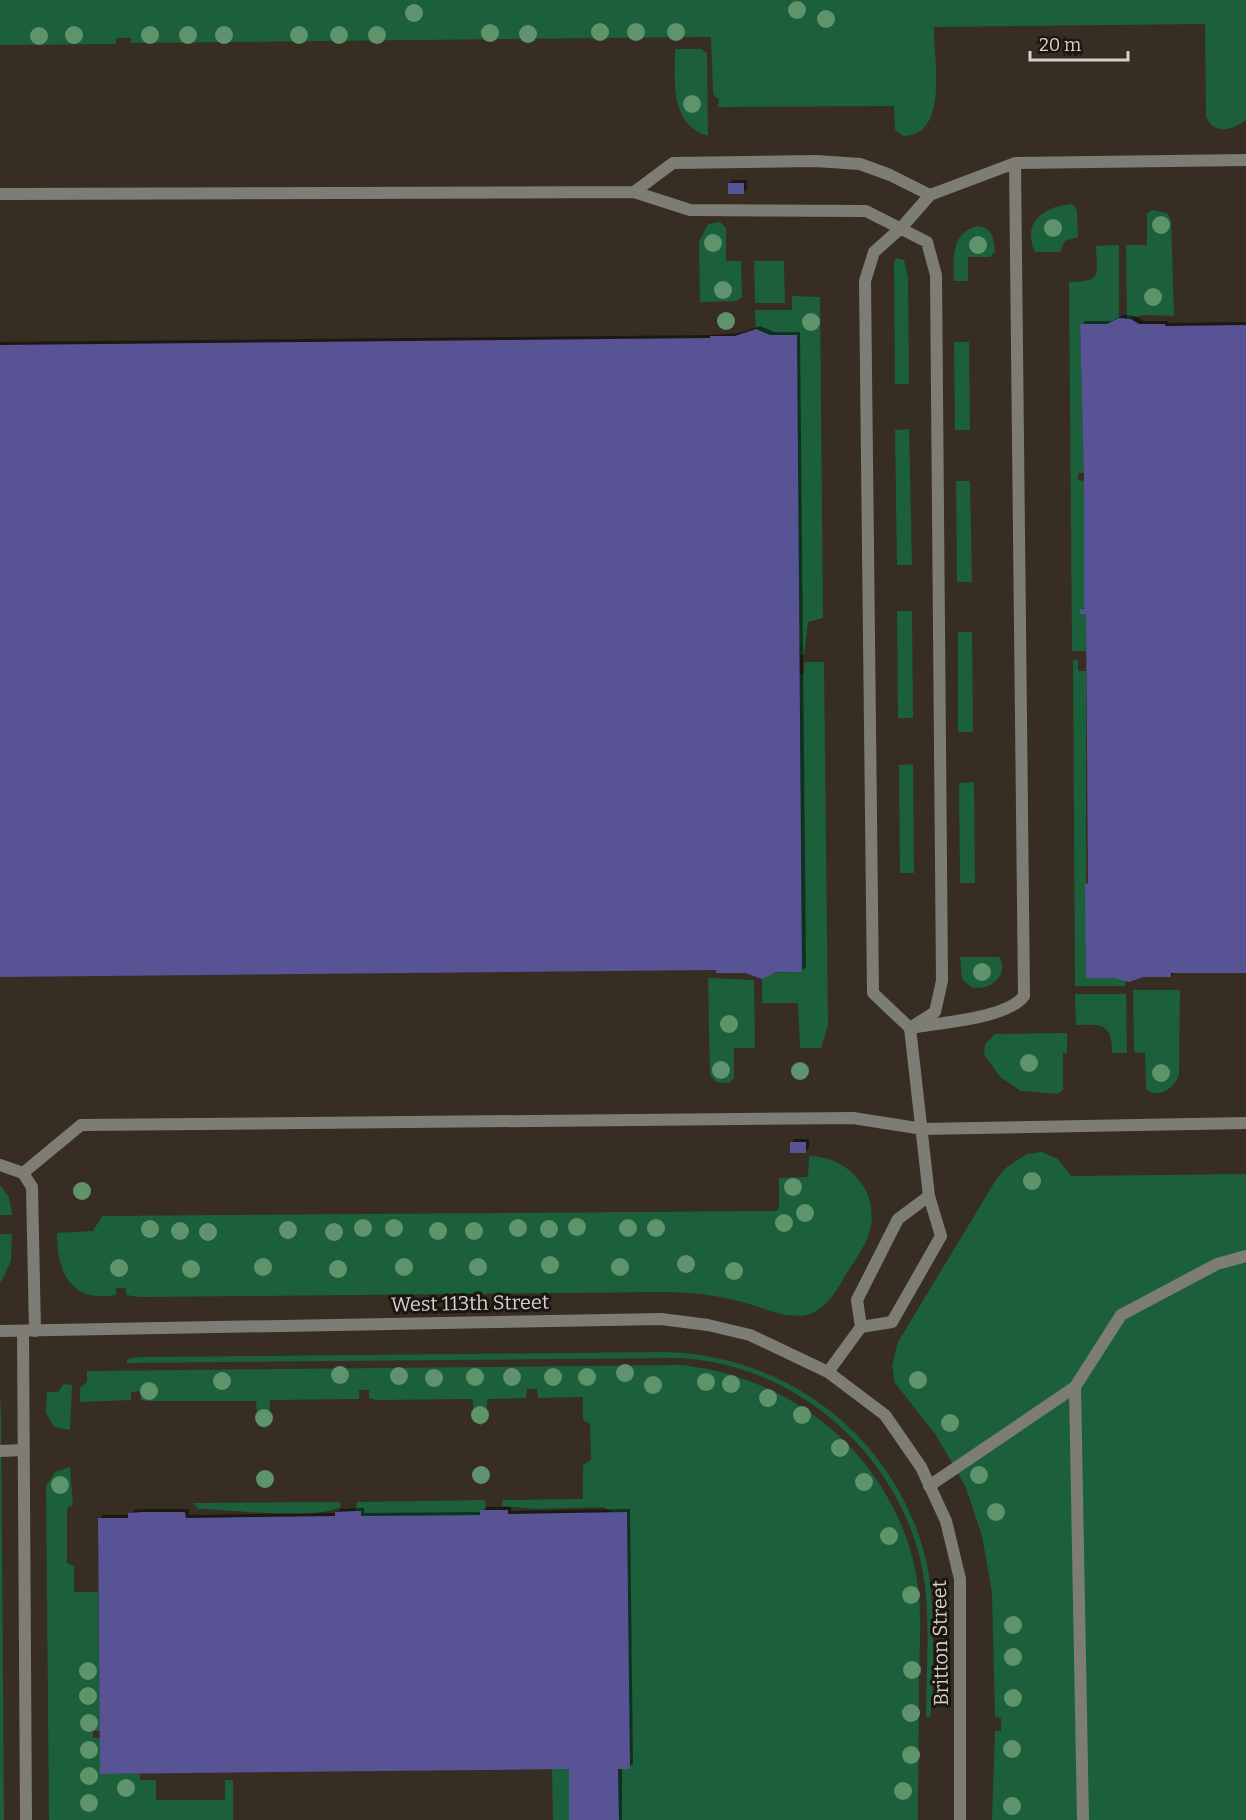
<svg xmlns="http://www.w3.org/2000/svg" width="1246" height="1820" viewBox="0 0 1246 1820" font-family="Bitter,serif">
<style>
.green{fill:#1c5f3b}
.shadow{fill:#0007}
.building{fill:#575395}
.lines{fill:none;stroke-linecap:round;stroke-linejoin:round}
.lane{stroke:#7d7d76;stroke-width:12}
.street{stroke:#7d7d76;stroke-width:12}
.tree{fill:#5e936c}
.labels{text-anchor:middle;stroke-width:6;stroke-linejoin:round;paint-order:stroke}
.street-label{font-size:20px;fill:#d7d0ca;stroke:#1b1611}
</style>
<rect width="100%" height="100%" fill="#372d22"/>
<path class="green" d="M0,0H1246V120C1232,131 1213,135 1206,116L1205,24L934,27C933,57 950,136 903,136L895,130L894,106L718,107L719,99L714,96L713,91L711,37L131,43V38H116V44L0,45Z
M675,49H701L707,53L708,136C669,123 675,82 675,49Z
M1072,204L1077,210L1078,237L1065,241L1060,252H1035C1021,222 1045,206 1072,204Z
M1153,210L1167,213L1171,220L1174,316L1145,315L1127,319L1126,245H1147V213Z
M720,222L726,228V261H741L742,297L737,301L700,302L699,242L708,224Z
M978,226C993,228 994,239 995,252L990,257H968V281H954C953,260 951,231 978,226Z
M1119,245V324L1080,325L1084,473H1078V480L1084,481V609H1080V614H1086V651H1072L1069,282C1103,281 1097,276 1096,246Z
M896,258L904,260L908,277L909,384H895L894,263Z
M754,261H784L785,303H755Z
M792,296L820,297L823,618L808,622L804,655H800L756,335L755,310H792Z
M954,342H969L970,430H955Z
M909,429L912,565H897L895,430Z
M956,481H970L972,582H957Z
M897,611H912L913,718H898Z
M958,632H972L973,732H958Z
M1073,660H1078V671H1086V977H1126L1125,986H1075Z
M804,662H824L828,1025L821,1048H800L798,1003H762V973L802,972L800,674H804Z
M913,764L914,873H900L899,765Z
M974,782L975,883H960L959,783Z
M960,957H999C1010,976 989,992 971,987L962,979Z
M708,978L754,980L755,1048H734V1078L729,1083L716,1082L710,1074Z
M1133,990H1180L1179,1074C1175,1088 1159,1100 1146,1089L1145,1053L1134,1052Z
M1075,994H1126L1127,1053H1112C1112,1023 1102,1024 1076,1025Z
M1067,1033V1053H1063V1090L1057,1094L1021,1091L1000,1077L984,1054L985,1044L995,1034Z
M1042,1152L1058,1159L1071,1176L1246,1174V1820H992L995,1731H1001V1718L995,1717L992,1593L982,1536L966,1488L950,1459L935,1434L895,1383L892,1366L898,1342L997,1178L1008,1166L1027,1154Z
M809,1156C845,1156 877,1187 871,1225C868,1243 856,1259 846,1274C838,1289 827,1308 810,1314C786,1321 761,1306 738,1301C714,1295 690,1292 665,1292L140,1297L126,1295V1288H116V1295C71,1303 57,1273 57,1233L93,1231L102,1216L776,1211L779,1208V1178L808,1177Z
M0,1185L9,1197L12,1215H0Z
M0,1234H12L11,1261L0,1284Z
M665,1352C782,1355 885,1429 921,1542C933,1578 933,1616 933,1654C933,1675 933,1696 930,1717H926C926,1670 931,1619 923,1572C901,1456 796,1363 678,1358L127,1363V1359L142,1357Z
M680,1365C795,1376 893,1458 916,1573C922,1606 920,1641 919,1674C919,1723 918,1771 918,1820H619L614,1513L603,1507L535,1509L501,1506L503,1500L583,1499V1465L591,1460L590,1424L583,1420V1397L538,1398L537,1389H527L526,1398L487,1399V1420L481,1426L473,1420V1399L376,1400L369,1398V1390H359V1399L270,1400V1422L265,1428L258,1426L256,1401H149L141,1400L140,1391L131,1392V1400L80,1402V1388L87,1382V1371Z
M64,1384L72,1385L70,1430L54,1427L46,1413L47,1392H58Z
M0,1393L1,1411L4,1820H0Z
M70,1467L73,1505L68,1507L67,1511V1563L74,1566V1592H98L100,1731H93V1738H100V1774H140V1780H156V1800H225V1780H233V1820H49L46,1486L55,1472Z
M485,1500L486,1510H481L480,1515L361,1516L355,1511L357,1502Z
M339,1502L341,1507C311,1521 230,1509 199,1509L193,1503Z
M552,1769H569V1820H553Z"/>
<path class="shadow" d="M733,180H747V189L743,193L729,183Z
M1123,315L1135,316L1144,321H1168V323L1246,322V971L1175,972L1171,976L1086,884L1089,881L1087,613L1081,610L1085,606L1086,481L1082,325L1085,321H1112Z
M760,326L774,332H800L806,967L802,971L717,969L0,976V342L713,335L740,333Z
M795,1139H809V1148L805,1152L791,1143Z
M486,1507H511V1511L630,1509L633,1763L629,1767H622V1820H571V1768L99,1519L103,1515H130L134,1510L148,1509H189V1515L336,1513L341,1509L359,1508H364V1513L482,1512Z"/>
<path class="building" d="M728,183H744V194H728Z
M1119,318L1131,319L1139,324H1165V326L1246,325V973H1171V977H1143L1129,982L1114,978H1086L1085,884L1088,883L1086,614H1080V609H1084V481L1080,324H1107Z
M756,329L770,335H797L802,972H776L762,979L745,973H716V970L0,977V345L710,338V336H735Z
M790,1142H806V1153H790Z
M480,1510H508V1514L627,1512L630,1769H618L619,1820H569V1769L100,1774L98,1518H128V1513L143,1512H185L186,1518L335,1516V1512L355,1511H361V1516L480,1515Z"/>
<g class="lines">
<path class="lane" d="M634,192L673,163L816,161L860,164L890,175L930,195
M0,194L634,192L690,210L866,211L927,242L936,275L942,981L935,1012L910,1028
M917,1027C945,1022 1007,1018 1024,996L1015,163
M0,1165L23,1173L32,1187L35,1331
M23,1173L81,1125L853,1118L923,1129L1246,1123
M929,1196L898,1219L857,1300L861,1327L892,1322L941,1236L929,1196L910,1028L873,993L865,281L874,252L902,227L930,195L1015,163L1246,160
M23,1331L26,1820
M828,1372L861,1327
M1075,1387L1083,1820
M0,1451L23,1450
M929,1486L1075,1387L1121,1315L1217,1264L1246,1256"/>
<path class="street" d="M0,1331L661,1319L708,1325L750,1335L828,1372L885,1415L921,1467L946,1521L960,1579V1820"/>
</g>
<g class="tree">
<circle cx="797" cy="10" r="9"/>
<circle cx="414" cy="13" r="9"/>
<circle cx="826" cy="19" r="9"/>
<circle cx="600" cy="32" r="9"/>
<circle cx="636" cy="32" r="9"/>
<circle cx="676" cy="32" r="9"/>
<circle cx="490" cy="33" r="9"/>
<circle cx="528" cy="34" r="9"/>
<circle cx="74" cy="35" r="9"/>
<circle cx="150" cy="35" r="9"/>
<circle cx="188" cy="35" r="9"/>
<circle cx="224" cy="35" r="9"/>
<circle cx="299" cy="35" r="9"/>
<circle cx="339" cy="35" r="9"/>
<circle cx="377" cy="35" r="9"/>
<circle cx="39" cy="36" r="9"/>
<circle cx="692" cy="104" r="9"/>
<circle cx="1161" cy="225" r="9"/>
<circle cx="1053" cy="228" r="9"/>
<circle cx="713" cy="243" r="9"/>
<circle cx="978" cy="245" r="9"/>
<circle cx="723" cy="290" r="9"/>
<circle cx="1153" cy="297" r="9"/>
<circle cx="726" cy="321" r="9"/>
<circle cx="811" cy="322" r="9"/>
<circle cx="982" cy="972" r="9"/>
<circle cx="729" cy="1024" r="9"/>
<circle cx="1029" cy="1063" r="9"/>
<circle cx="721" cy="1070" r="9"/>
<circle cx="800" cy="1071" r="9"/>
<circle cx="1161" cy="1073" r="9"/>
<circle cx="1032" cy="1181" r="9"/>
<circle cx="793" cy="1187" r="9"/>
<circle cx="82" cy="1191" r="9"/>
<circle cx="805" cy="1213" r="9"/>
<circle cx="784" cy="1223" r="9"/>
<circle cx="577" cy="1227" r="9"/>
<circle cx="363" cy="1228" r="9"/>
<circle cx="394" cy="1228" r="9"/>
<circle cx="518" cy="1228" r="9"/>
<circle cx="628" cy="1228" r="9"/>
<circle cx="656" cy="1228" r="9"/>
<circle cx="150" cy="1229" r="9"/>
<circle cx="549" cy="1229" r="9"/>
<circle cx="288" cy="1230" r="9"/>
<circle cx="180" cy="1231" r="9"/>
<circle cx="438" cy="1231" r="9"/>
<circle cx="474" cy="1231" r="9"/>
<circle cx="208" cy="1232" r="9"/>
<circle cx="334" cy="1232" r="9"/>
<circle cx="686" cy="1264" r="9"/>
<circle cx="550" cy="1265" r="9"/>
<circle cx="263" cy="1267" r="9"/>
<circle cx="404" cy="1267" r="9"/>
<circle cx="478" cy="1267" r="9"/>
<circle cx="620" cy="1267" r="9"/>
<circle cx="119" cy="1268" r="9"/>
<circle cx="191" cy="1269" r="9"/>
<circle cx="338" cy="1269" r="9"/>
<circle cx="734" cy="1271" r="9"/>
<circle cx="625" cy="1373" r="9"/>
<circle cx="340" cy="1375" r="9"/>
<circle cx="399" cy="1376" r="9"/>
<circle cx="475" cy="1377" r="9"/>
<circle cx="512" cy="1377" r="9"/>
<circle cx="553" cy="1377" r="9"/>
<circle cx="587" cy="1377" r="9"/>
<circle cx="434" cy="1378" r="9"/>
<circle cx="918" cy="1380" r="9"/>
<circle cx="222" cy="1381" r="9"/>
<circle cx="706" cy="1382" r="9"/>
<circle cx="731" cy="1384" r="9"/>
<circle cx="653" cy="1385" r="9"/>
<circle cx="149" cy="1391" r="9"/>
<circle cx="768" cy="1398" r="9"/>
<circle cx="480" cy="1415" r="9"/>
<circle cx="802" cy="1415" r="9"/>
<circle cx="264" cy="1418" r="9"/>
<circle cx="950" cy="1423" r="9"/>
<circle cx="840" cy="1448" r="9"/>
<circle cx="481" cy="1475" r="9"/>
<circle cx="979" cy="1475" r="9"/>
<circle cx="265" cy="1479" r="9"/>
<circle cx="864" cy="1482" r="9"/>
<circle cx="60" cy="1485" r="9"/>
<circle cx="996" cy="1512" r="9"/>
<circle cx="889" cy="1536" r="9"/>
<circle cx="911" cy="1595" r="9"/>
<circle cx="1013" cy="1625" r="9"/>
<circle cx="1013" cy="1657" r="9"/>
<circle cx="912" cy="1670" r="9"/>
<circle cx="88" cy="1671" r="9"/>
<circle cx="88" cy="1696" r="9"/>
<circle cx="1013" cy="1698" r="9"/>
<circle cx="911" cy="1713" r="9"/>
<circle cx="89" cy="1723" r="9"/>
<circle cx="1012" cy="1749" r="9"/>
<circle cx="89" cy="1750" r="9"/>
<circle cx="911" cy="1755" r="9"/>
<circle cx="89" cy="1776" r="9"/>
<circle cx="126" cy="1788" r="9"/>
<circle cx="903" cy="1791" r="9"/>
<circle cx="89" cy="1803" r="9"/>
<circle cx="1012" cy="1806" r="9"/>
</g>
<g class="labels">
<g class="street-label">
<text transform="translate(470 1303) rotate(-1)" y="7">West 113th Street</text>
<text transform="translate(940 1643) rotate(-91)" y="7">Britton Street</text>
</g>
</g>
<path d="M1030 51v9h98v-9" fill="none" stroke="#d7d0ca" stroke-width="3"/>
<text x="1039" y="51" font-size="18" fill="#d7d0ca" stroke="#1b1611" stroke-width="4.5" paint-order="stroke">20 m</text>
</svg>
